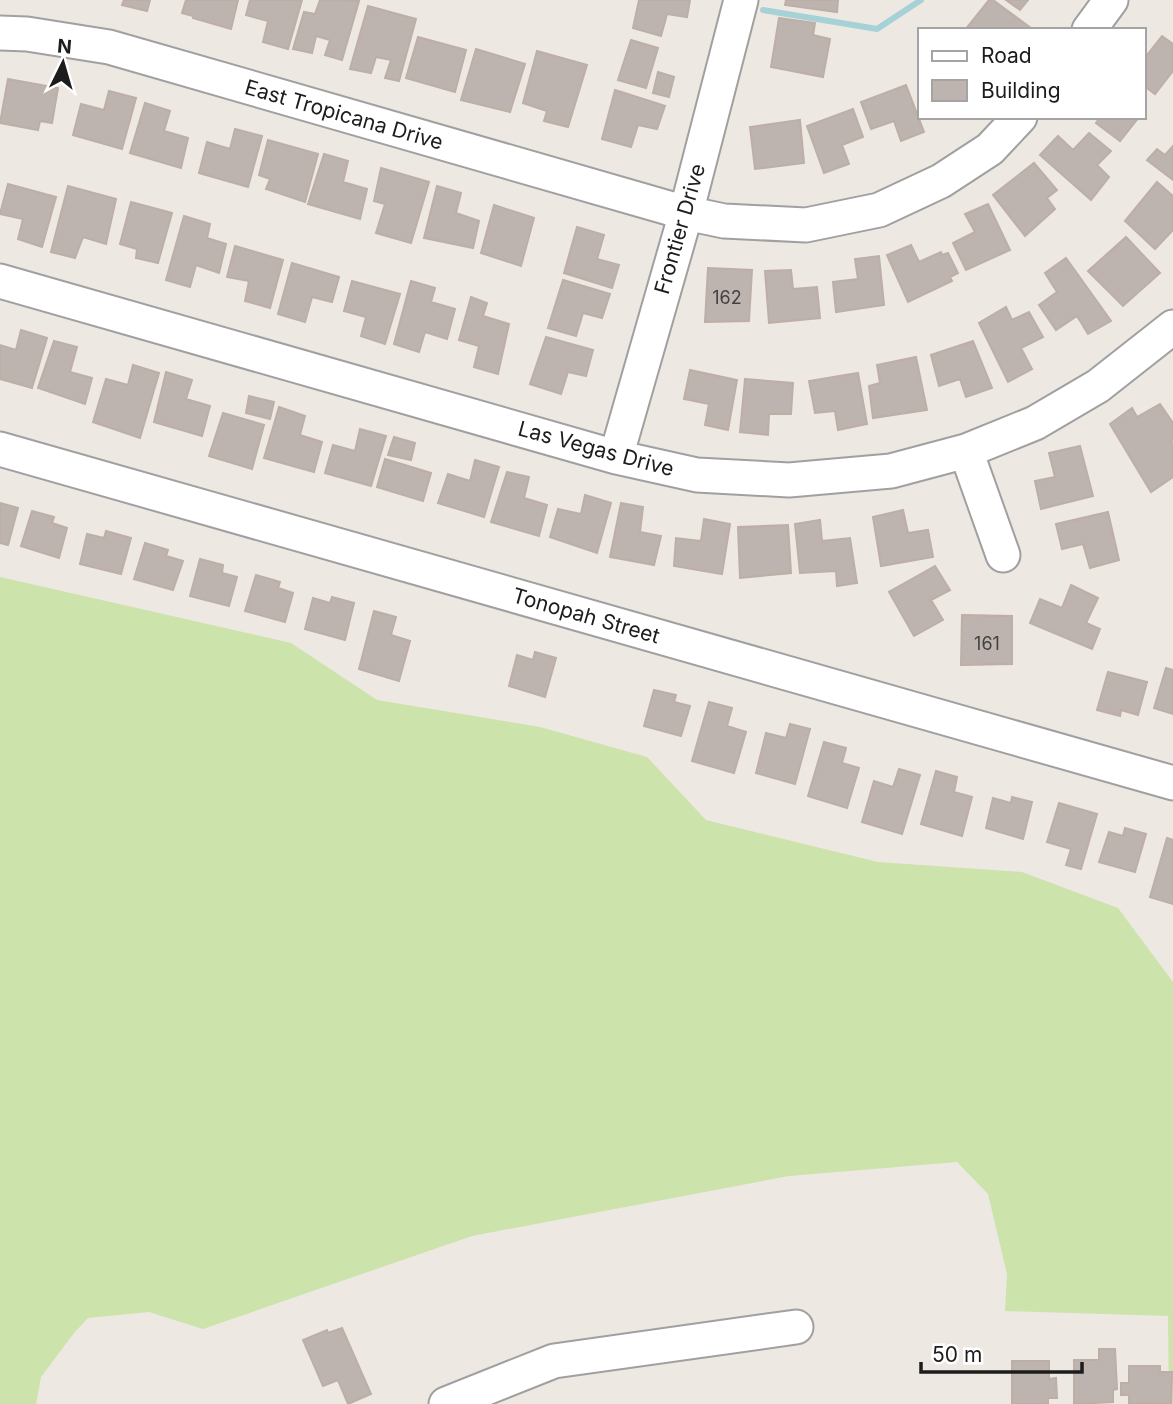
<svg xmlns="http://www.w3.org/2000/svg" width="1173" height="1404" viewBox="0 0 1173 1404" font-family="Inter,sans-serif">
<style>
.grass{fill:#cce3ac}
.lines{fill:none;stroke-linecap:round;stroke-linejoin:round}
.stream{stroke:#a6d1d7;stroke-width:6}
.building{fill:#bdb4af;stroke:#bdaea6;stroke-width:2}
.minor-casing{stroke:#a0a0a0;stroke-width:37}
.minor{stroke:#fff;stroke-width:33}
.labels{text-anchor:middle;stroke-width:5;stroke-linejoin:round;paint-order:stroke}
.number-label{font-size:18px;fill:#444241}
.street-label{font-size:21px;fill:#1c1c1c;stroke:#fff}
</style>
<rect width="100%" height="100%" fill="#ede8e2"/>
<path class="grass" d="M0,577L291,643L377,700L540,727L647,757L706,820L878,862L1022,872L1118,908L1173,982V1404H1169L1168,1316L1005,1311L1007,1274L988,1194L957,1162L789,1176L472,1236L203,1329L149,1312L88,1318L74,1333L41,1377L36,1404H0Z"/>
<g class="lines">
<path class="stream" d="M763,10L877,29L921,0"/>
</g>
<path class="building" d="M124,0H150L147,11L122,5Z
M186,0H238L231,29L193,18V16L182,13Z
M250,0H302L288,49L263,42L268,21L246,15Z
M320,0L359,1L342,60L325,55L330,40L316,36L312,53L293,49L304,12L315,14Z
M639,0H690L687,17L667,14L661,36L633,28Z
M786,0H838L837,12L785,5Z
M989,0H993L1031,28L965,30Z
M1006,0H1028L1020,10Z
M368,6L416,19L399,81L385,78L391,60L376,57L371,73L350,69Z
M779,18L815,23L813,35L830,39L823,77L771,67Z
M1162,36L1173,44V71L1155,94L1143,85V52L1147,55Z
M418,37L466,50L455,92L406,78Z
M631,40L658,48L646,88L618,80Z
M476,49L525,64L510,112L461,100Z
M537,51L587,65L568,127L544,121L547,111L523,103Z
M658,72L674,77L669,97L653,93Z
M8,79L58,88L52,123L40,121L38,130L0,123Z
M906,85L924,132L901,141L894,121L871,129L861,102Z
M615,90L665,106L657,129L638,125L631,147L602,139Z
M109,91L136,98L122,149L73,135L81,104L104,110Z
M145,103L170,111L164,131L188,138L181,168L130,153Z
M853,109L863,137L842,145L849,164L824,173L807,126Z
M1100,117H1139L1120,141L1096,123Z
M800,120L804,163L755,169L750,127Z
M235,129L262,136L248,187L199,173L207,142L230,149Z
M1089,133L1111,151L1097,165L1109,177L1091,200L1040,155L1058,136L1073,150Z
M268,140L318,154L305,202L266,189L270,179L259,175Z
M1173,146V180L1147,160L1157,149L1165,155Z
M324,154L348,161L343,182L367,189L360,219L308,204Z
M1034,163L1057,190L1047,198L1055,209L1025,236L993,195Z
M381,168L429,182L411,243L376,233L385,204L374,201Z
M1157,182L1173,196V230L1155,249L1125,221Z
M8,184L56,197L42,247L18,239L23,219L0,214Z
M68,186L116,199L106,244L83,237L75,258L51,252Z
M437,186L461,193L456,213L479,221L473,248L424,238Z
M131,202L172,213L158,263L136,258L137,249L120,244Z
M988,204L1010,250L966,270L953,243L975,232L965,214Z
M494,205L534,218L521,266L481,253Z
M184,216L210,224L207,238L226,244L219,273L196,265L190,287L166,280Z
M577,227L604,235L597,259L619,265L612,288L564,273Z
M1126,237L1160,273L1123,306L1088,271Z
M911,245L919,262L941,252L942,255L948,253L958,273L950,277L952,281L908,302L887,255Z
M235,246L283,260L270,308L245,301L249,281L227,277Z
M879,256L884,305L836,312L833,282L858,279L855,259Z
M1066,258L1111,321L1088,334L1077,316L1056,330L1039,305L1057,292L1045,273Z
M292,263L339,277L332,302L312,297L305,322L278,314Z
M708,268L752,270L749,321L705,322Z
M791,270L793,289L817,287L820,318L769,323L765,271Z
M563,280L610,294L602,318L583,313L576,336L548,328Z
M352,281L400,294L385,344L361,336L366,317L344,311Z
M411,281L435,288L431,302L455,309L447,339L425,332L419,352L394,344Z
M471,297L487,303L483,316L509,324L498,374L474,367L479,346L459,340Z
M1006,307L1012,320L1029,312L1043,337L1021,348L1032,369L1008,382L979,323Z
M21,330L47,338L32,388L0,379V345L16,350Z
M546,337L593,350L586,376L568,372L561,394L530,384Z
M54,341L77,347L70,372L92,378L85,404L38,388Z
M973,341L992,388L966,397L960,379L939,386L931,355Z
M916,357L927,410L873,418L869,386L880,383L877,365Z
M133,365L159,373L140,438L93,422L106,379L128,385Z
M690,370L737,380L728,430L705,425L709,404L684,399Z
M166,372L192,380L186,399L210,406L202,436L154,422Z
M858,373L867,424L838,430L835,411L815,413L809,381Z
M745,379L793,383L791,414H769L768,435L740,432Z
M249,396L274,402L270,419L246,413Z
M1160,404L1173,423V439L1171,441L1173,444V477L1151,492L1110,424L1132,408L1137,417Z
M279,407L305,416L300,435L322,442L314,472L264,458Z
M223,413L264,425L252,469L209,456Z
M360,429L386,436L371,486L325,473L333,445L355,451Z
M394,437L415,443L411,460L388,455Z
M1080,446L1093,496L1041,509L1035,481L1055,477L1049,453Z
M385,459L431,473L423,501L377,487Z
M475,460L499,467L484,517L438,503L448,474L470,481Z
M507,472L529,477L524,498L547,505L539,536L491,522Z
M585,495L611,503L597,553L550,537L558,509L581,514Z
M0,503L18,508L8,545L0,543Z
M621,503L643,507L640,532L661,536L654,565L610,557Z
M903,510L908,533L928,530L933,557L881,566L873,517Z
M32,511L54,517L52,523L67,528L59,558L21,546Z
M1108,512L1119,560L1090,568L1083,544L1062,549L1056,524Z
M704,519L730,524L722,574L674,566L676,538L701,541Z
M820,520L822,541L850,538L857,583L837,586L836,571L800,573L795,524Z
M788,525L791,573L740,578L738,527Z
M106,531L131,538L121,574L80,564L87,534L104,538Z
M145,543L168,550L166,556L183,561L173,590L134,579Z
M200,559L223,565L222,573L237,577L229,606L190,596Z
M935,566L950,590L931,600L943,620L914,636L889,592Z
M256,575L280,582L278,588L293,593L285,622L245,611Z
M1071,585L1098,598L1086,623L1100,629L1092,649L1030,623L1040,599L1062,608Z
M332,597L354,603L345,640L305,629L313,598L330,603Z
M374,611L396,617L391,635L410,641L399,681L359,669Z
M962,615L1012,616V664L961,665Z
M535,652L556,658L545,697L509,686L517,655L533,660Z
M1166,668L1173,670V714L1154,708Z
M1108,672L1147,682L1138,715L1121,710L1120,716L1097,710Z
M654,690L676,695L674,702L690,706L681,736L644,726Z
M709,702L732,708L727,726L746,732L734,773L692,761Z
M790,724L810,729L795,784L756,773L766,733L786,738Z
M824,742L846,748L842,763L859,768L847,808L808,796Z
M899,769L920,775L902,834L862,822L874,781L893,787Z
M936,771L957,777L954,792L972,797L962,836L921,824Z
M1012,797L1032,802L1023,839L986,828L993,798L1011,803Z
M1059,803L1097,814L1081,869L1066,865L1071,849L1047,842Z
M1125,828L1146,834L1135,872L1099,862L1109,832L1123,836Z
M1167,838L1173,840V904L1150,897Z
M342,1328L371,1394L348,1404L338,1380L323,1386L303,1340L327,1330L328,1333Z
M1099,1349H1115L1117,1389L1113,1390V1402L1074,1404V1360H1099Z
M1012,1361H1049V1379L1056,1378L1057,1398H1048V1404H1012Z
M1129,1366H1160V1372H1172L1171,1404L1129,1403V1395H1121V1383H1129Z"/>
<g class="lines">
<defs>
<path id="minor" d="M1089,30L1111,0
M0,33L27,34L109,47L686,213L724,221L806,225L879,210L941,181L990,149L1020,117
M0,281L616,457L697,475L789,480L891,471L966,451L1035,423L1098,386L1173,327
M0,449L1173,783
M966,451L1003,555
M616,457L686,213L741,0
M446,1404L554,1361L796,1327"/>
</defs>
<use href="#minor" class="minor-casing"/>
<use href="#minor" class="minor"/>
</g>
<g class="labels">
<g class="number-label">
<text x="727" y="304">162</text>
<text x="987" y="650">161</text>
</g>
<g class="street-label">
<text transform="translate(344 115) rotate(16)" y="7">East Tropicana Drive</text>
<text transform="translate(680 229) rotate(-74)" y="7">Frontier Drive</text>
<text transform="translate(596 449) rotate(15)" y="7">Las Vegas Drive</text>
<text transform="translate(586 616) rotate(16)" y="7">Tonopah Street</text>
</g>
</g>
<rect x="918" y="28" width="228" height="91" fill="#ffffff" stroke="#a4a4a4" stroke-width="2"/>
<rect x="932" y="51" width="35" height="10" fill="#ffffff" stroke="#a4a4a4" stroke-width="2"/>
<text x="981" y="63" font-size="21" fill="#1c1c1c">Road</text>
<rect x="932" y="80" width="35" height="21" fill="#bdb4af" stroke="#a4a4a4" stroke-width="2"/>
<text x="981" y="98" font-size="21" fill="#1c1c1c">Building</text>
<g transform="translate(63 63) rotate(5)" stroke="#ffffff" stroke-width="5" paint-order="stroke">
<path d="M0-5L12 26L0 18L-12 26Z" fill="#1c1c1c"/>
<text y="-10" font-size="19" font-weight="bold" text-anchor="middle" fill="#1c1c1c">N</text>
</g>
<path d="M921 1362v10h161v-10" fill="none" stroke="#1c1c1c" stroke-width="3.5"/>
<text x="932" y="1362" font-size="21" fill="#1c1c1c" stroke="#ffffff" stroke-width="5" paint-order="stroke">50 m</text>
</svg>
